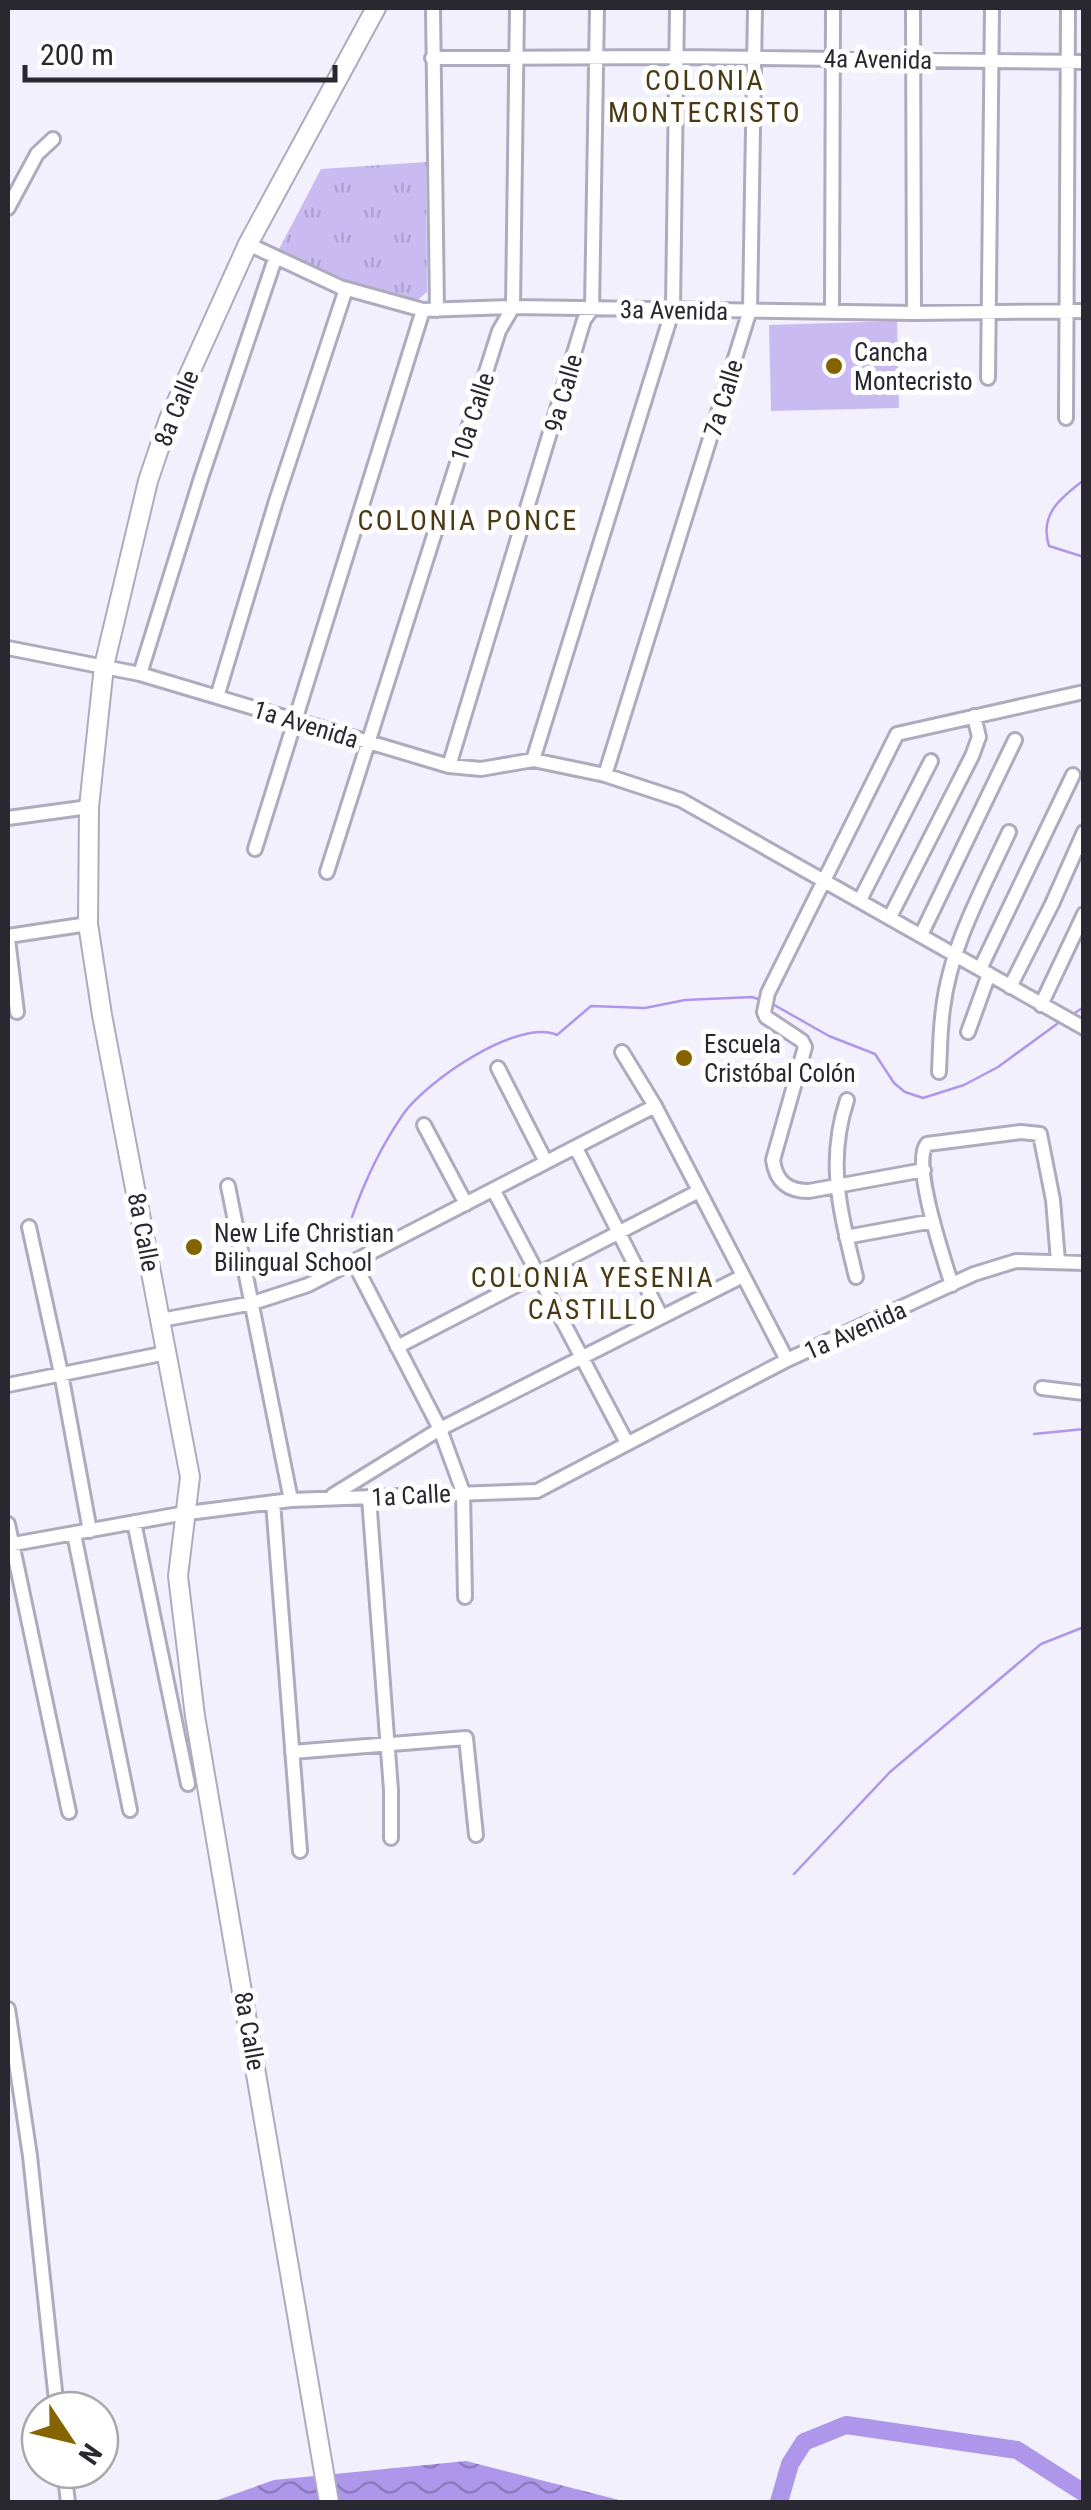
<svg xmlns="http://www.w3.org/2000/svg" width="1091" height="2510" viewBox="0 0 1091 2510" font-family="'Roboto Condensed',sans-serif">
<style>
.park{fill:url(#park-tufts)}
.pitch{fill:#c9bbf1}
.water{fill:url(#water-waves)}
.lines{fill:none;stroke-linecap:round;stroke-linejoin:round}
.stream{stroke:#ae97ea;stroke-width:2.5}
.river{stroke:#ae97ea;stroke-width:18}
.street-casing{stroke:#afaabe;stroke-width:18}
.secondary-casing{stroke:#afaabe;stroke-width:22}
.street{stroke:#fff;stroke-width:12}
.secondary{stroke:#fff;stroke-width:18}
.poi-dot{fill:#856400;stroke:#fff;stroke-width:4}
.labels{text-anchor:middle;stroke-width:10;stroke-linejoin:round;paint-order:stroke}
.street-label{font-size:25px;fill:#29272f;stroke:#fff}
.poi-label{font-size:25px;fill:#29272f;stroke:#fff;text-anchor:start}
.neighbourhood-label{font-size:28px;letter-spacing:2.5px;fill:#4a3912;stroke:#fff}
</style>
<defs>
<pattern id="park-tufts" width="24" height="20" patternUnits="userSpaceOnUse" patternTransform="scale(2.5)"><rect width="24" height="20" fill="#c9bbf1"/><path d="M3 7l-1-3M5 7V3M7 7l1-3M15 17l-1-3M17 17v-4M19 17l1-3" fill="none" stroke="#ada1cf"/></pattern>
<pattern id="water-waves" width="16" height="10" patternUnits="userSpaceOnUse" patternTransform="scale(2.5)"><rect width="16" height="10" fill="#ae97ea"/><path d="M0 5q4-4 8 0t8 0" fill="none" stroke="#8e7bbe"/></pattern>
</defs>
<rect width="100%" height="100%" fill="#f3f0fd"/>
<path class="park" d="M426,162L427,292L413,304L349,283L277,253L321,169Z"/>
<path class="pitch" d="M897,321L899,408L771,411L769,325Z"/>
<path class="water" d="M466,2461L627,2502H212L274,2480Z"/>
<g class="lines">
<path class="stream" d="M1084,480C1060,498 1039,515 1049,546L1084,557
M769,1002L829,1036L875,1054L894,1083L905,1092L923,1098L964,1085L998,1067L1061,1021
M1073,1014L1084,1007
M352,1217C365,1180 381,1146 404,1113C427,1081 518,1018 557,1035L591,1006L645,1008L685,1000L752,997L761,1000
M1034,1434L1084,1429
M794,1874L890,1772L1041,1644L1084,1627"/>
<path class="river" d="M779,2502L790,2464L804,2442L846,2425L1017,2450L1084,2493"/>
<defs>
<path id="street" d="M433,8L437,310
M913,8L914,313
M432,58L678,57L1084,62
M8,208L37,154L53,139
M248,244L340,287L423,310L513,307L914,313L1084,311
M832,311L833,8
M988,378L992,8
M1066,418L1068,8
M8,648L140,674L449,766L481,769L533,760L605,775L681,800L1084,1028
M140,674L201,478L275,259
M217,697L276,501L346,289
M533,760L673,309L677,8
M449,766L584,320L592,309L597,8
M605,775L750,310L755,8
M8,818L89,807
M255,849L423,310
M327,872L499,331L513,307L517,8
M860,900L931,761
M890,917L972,756L979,737L974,716
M921,935L1015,740
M8,936L88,924
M8,939L17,1012
M980,969L1073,775
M1010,987L1052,904L1084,832
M1041,1005L1084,914
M968,1032L989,974
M622,1052L655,1106L787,1360
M498,1068L546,1162
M939,1072C940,1051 940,1030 943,1009C950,947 983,888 1009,832
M847,1100C826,1164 841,1213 856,1277
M424,1125L466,1204
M576,1148L661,1316
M924,1170L809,1191C788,1191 776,1182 773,1160L805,1047L802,1041L766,1017L764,1012L768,993L897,734L1084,692
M228,1186L291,1500
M494,1191L627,1443
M29,1227L61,1373L90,1531
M846,1237L933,1221
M354,1263L440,1429L463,1492L465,1597
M952,1285C944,1260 911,1162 927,1144L1021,1132L1040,1134L1053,1200L1058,1261
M161,1320L253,1303L308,1285L655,1106
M397,1347L699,1191
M8,1385L166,1353
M1042,1388L1084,1393
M333,1495L440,1429L743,1276
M369,1498L391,1790V1838
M273,1502L300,1851
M134,1522L188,1784
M8,1524L69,1812
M74,1534L130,1810
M8,1545L180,1514L291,1500L537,1491L787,1360L974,1274L1016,1261L1084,1263
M292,1752L466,1738L476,1835
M8,2009L30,2156L57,2410
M64,2470L68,2502"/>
<path id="secondary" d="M329,2502L195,1716L178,1576L190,1477L102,1015L88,924L89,807L104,666L148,481L169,419L248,244L376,8"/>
</defs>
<use href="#street" class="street-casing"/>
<use href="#secondary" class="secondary-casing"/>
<use href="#street" class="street"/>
<use href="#secondary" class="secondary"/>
</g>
<g class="poi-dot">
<circle cx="834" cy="366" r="10"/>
<circle cx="684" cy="1058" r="10"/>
<circle cx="194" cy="1247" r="10"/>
</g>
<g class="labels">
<g class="street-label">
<text transform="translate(878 59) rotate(1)" y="9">4a Avenida</text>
<text transform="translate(674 310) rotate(1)" y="9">3a Avenida</text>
<text transform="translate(563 393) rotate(-74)" y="9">9a Calle</text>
<text transform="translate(723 398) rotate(-73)" y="9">7a Calle</text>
<text transform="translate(176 408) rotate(-68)" y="9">8a Calle</text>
<text transform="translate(472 417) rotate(-72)" y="9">10a Calle</text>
<text transform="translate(306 724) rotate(17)" y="9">1a Avenida</text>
<text transform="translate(144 1232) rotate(79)" y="9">8a Calle</text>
<text transform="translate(855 1330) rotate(-24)" y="9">1a Avenida</text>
<text transform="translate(411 1495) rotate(-3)" y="9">1a Calle</text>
<text transform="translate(250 2031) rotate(80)" y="9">8a Calle</text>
</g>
<g class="poi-label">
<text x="854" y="361">Cancha<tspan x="854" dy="29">Montecristo</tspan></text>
<text x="704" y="1053">Escuela<tspan x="704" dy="29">Cristóbal Colón</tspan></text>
<text x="214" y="1242">New Life Christian<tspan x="214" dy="29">Bilingual School</tspan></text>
</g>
<g class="neighbourhood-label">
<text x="705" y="90">COLONIA<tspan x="705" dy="32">MONTECRISTO</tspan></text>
<text x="468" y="530">COLONIA PONCE</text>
<text x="593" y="1287">COLONIA YESENIA<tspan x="593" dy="32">CASTILLO</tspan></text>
</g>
</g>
<rect width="1091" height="2510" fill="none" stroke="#29272f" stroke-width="20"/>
<g transform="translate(70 2440) rotate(125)"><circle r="48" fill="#ffffff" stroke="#a9a9ac" stroke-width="2.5"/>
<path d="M0-8L18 38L0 25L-18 38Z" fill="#856400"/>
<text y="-15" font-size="28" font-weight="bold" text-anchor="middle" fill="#29272f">N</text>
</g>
<path d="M25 65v15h310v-15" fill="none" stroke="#29272f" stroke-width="5"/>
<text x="40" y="65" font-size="30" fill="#29272f" stroke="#ffffff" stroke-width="8" paint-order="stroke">200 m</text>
</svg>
